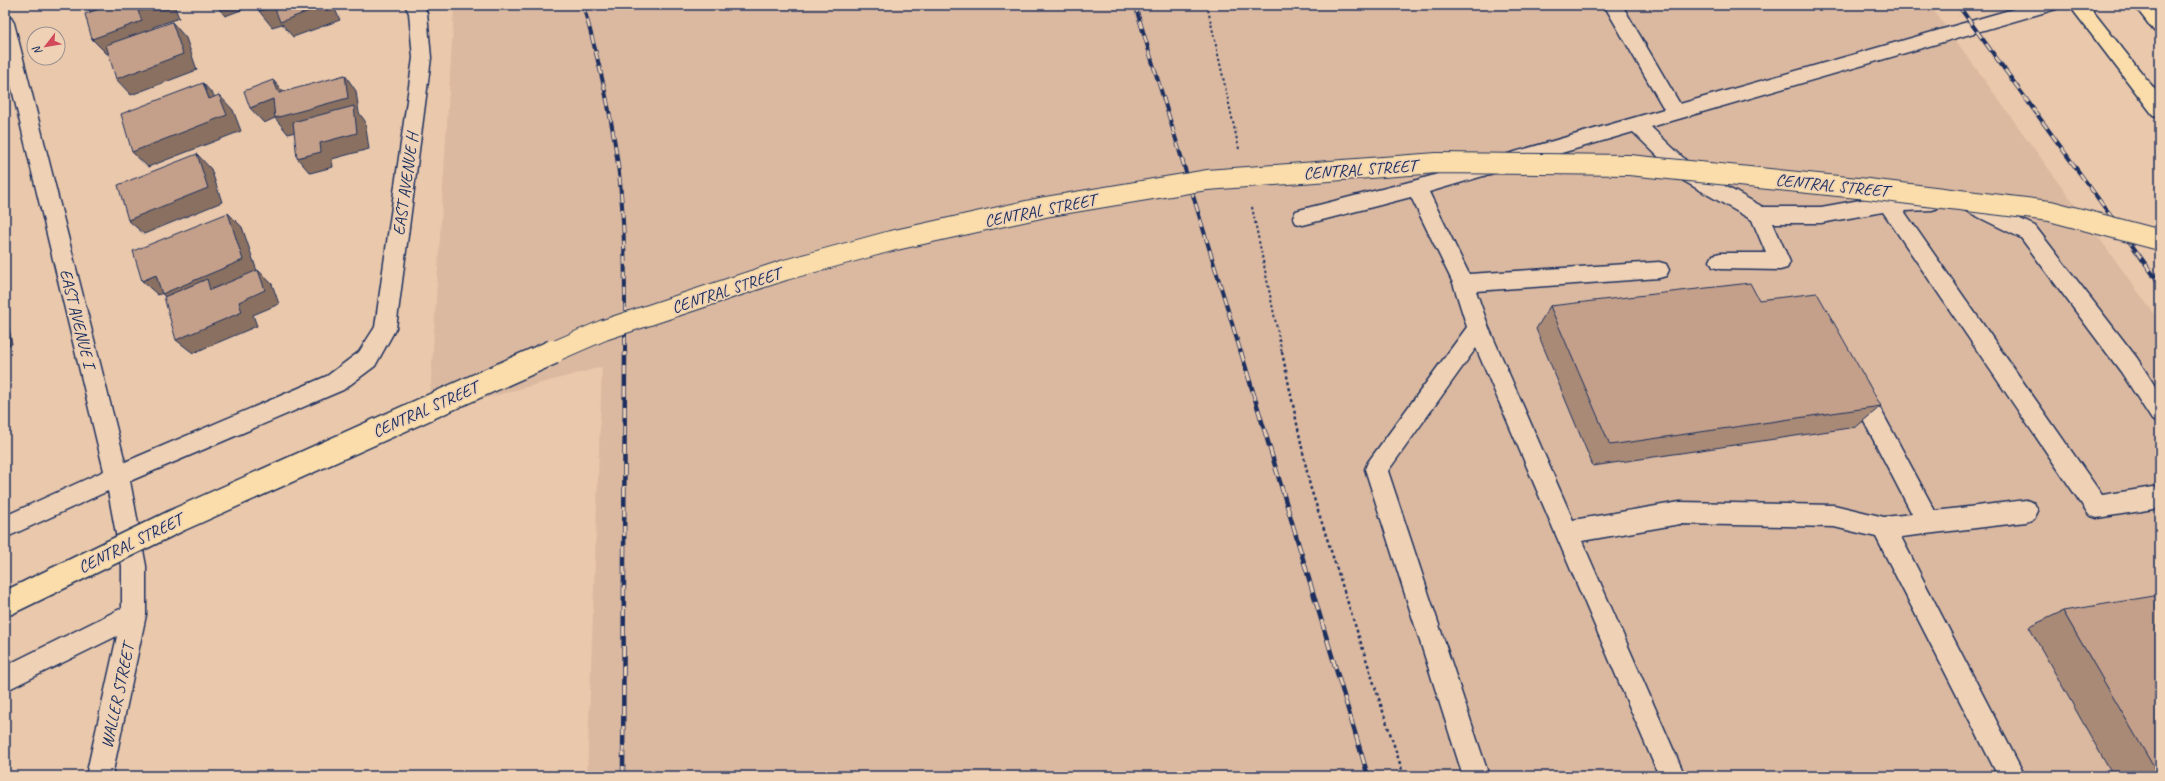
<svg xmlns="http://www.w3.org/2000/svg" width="2165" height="781" viewBox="0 0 2165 781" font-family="Caveat,sans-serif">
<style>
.built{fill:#dbb9a0}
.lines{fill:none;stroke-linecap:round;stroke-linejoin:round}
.minor-casing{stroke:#1b2f5e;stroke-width:3}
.major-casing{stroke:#1b2f5e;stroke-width:3}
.path-far1{stroke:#1b2f5e;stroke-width:2;stroke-dasharray:2.5 2.5;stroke-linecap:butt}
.path{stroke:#1b2f5e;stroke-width:2.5;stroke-dasharray:3 3;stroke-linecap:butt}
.minor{fill:#efd2b6;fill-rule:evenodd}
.major{fill:#faddab;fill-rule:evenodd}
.rail-far1-casing{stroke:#1b2f5e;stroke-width:4}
.rail-casing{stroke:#1b2f5e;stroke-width:4.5}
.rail-far1{stroke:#efd2b6;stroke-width:2.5;stroke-dasharray:8;stroke-linecap:butt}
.rail{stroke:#efd2b6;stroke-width:3;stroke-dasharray:10;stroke-linecap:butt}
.major-bridge-far1-casing{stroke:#1b2f5e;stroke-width:22;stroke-linecap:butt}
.major-bridge-casing{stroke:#1b2f5e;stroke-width:27;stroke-linecap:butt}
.major-bridge-far1{stroke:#faddab;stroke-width:20}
.major-bridge{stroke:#faddab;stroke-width:24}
.wall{fill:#a98a77;stroke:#1b2f5e}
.shaded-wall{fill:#897061;stroke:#1b2f5e}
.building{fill:#c4a08a;stroke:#1b2f5e}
.labels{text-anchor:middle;stroke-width:3.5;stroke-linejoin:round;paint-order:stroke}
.street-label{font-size:17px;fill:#1b2f5e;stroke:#efd2b6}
</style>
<rect width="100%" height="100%" fill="#eac8ab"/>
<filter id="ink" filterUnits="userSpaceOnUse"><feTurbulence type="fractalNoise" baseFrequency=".025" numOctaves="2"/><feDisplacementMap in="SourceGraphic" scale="8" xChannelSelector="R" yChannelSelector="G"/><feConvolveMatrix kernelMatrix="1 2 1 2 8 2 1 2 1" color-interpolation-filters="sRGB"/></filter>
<g filter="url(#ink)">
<path class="built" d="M451,5H1930L2160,322V776H587L602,367L429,413L454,10Z"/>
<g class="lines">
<defs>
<path id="minor" d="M405,5H423L427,13L431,58L396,328L375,366L343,390L130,481L146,566V615L112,776H86L117,636L5,691V666L122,608V566L108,491L5,538V516L104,471L5,60V17L11,18L14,23L125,462L327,376L359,352L375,327L413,58L409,13Z
M1604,5H1622L1680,104L2027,5H2059L2056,9L1651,127L1696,170L1763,207H1821L1888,195L1932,194L1939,196L1942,202L1939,208L1932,210L1904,211L2102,495L2160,486V508L2097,518L2089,515L1883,212L1821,223H1773L1790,262L1787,268L1780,270L1720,269L1713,267L1710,261L1713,255L1720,253H1766L1752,220L1682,180L1633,132L1429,192L1469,274L1659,262L1666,264L1669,270L1666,276L1659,278L1476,291L1489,328L1573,520L1680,502L1834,505L1884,517L1912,514L1847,389L1850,382L1858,379L1866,382L1935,511L2026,500L2034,503L2038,511L2034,519L2026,522L1901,537L2025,776H1998L1876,537L1834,527L1680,524L1582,541L1685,776H1659L1476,348L1388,471L1489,776H1463L1365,469L1368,462L1467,327L1453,283L1411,197L1303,225L1296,223L1293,217L1296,211L1303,209L1417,180L1664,109Z
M1967,194L2035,226L2137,358L2160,394V423L2152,420L2121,372L2021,238L1960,208L1957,202L1960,196Z"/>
<path id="major" d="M2069,5H2088L2160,96V117L2153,115Z
M2134,5H2153L2160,14V32L2154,31Z"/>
</defs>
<use href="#minor" class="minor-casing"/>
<use href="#major" class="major-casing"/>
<path class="path-far1" d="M1207,5L1239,149
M1252,207L1282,353"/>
<path class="path" d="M1282,352L1310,486L1404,776"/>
<use href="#minor" class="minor"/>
<use href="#major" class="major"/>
<defs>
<path id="rail-far1" d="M583,5C598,57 611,111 618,165C626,227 625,291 625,353
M1135,5L1241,353
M1958,5L2160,284"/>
<path id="rail" d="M1241,352L1368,776
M623,776L625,352"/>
</defs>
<use href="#rail-far1" class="rail-far1-casing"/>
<use href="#rail" class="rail-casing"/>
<use href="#rail-far1" class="rail-far1"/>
<use href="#rail" class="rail"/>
<defs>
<path id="major-bridge-far1" d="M551,353L604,330L785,270L891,241L1045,207L1207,180L1437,163L1629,165L1868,189L2050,211L2160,240"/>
<path id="major-bridge" d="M5,604L180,519L553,352"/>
</defs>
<use href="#major-bridge-far1" class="major-bridge-far1-casing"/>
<use href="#major-bridge" class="major-bridge-casing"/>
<use href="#major-bridge-far1" class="major-bridge-far1"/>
<use href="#major-bridge" class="major-bridge"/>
</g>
<path class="wall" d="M1759,300L1881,406L1856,427L1593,466L1536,329L1550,306Z
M2063,611L2160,776H2113L2029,627Z"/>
<path class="shaded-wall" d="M84,5H130L95,17Z
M156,5H174L179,18L153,27L156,37L107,54L92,39L138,11Z
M216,5H255L225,16Z
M333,5L340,20L293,37L282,24L272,27L259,11L274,6Z
M172,22L186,38L197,70L131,95L116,79Z
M345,75L356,91L359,113L365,121L369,149L332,159L333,167L310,173L297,158L320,143L355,115L288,134L275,118L264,123L250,108L273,99Z
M273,80L286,95L279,93Z
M203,83L217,99H209Z
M219,95L233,110L241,131L148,167L132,152Z
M197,154L211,169L222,202L144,234L128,220Z
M228,213L242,227L258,274L178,308L162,294Z
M258,270L272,284L279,304L253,315L257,326L193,353L176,340L239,302Z
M156,275L172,289L158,295L142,281Z
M5,308L12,344L5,347Z"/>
<path class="building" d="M110,5H156L138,11L142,21L92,39L85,14Z
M257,5H325L280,22L274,6L259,11Z
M172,22L183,54L116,79L106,45Z
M345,75L348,98L275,118L273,99L250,108L244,91L273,80L279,93Z
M203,83L209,99L219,95L227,115L132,152L121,114Z
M354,106L357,133L320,143L321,152L297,158L293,122Z
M197,154L208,188L128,220L118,185Z
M228,213L243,260L162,294L156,275L142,281L133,251Z
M258,270L265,290L239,302L242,312L176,340L164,297L207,279L210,290Z
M1750,283L1759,300L1817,293L1881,406L1610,445L1550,306Z
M2160,595V776H2159L2063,611Z"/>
</g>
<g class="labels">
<g class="street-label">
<text transform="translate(1360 169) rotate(-4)" y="6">CENTRAL STREET</text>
<text transform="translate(405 184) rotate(-82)" y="6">EAST AVENUE H</text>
<text transform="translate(1832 185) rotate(6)" y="6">CENTRAL STREET</text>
<text transform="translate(1040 210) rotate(-11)" y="6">CENTRAL STREET</text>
<text transform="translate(726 290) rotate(-18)" y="6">CENTRAL STREET</text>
<text transform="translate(78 318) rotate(76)" y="6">EAST AVENUE I</text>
<text transform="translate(425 409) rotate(-24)" y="6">CENTRAL STREET</text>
<text transform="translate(130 543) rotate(-26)" y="6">CENTRAL STREET</text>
<text transform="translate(117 696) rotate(-78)" y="6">WALLER STREET</text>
</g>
</g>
<rect width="2165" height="781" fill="none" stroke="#efd2b6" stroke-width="20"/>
<rect x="10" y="10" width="2145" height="761" fill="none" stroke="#1b2f5e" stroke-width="1.5" filter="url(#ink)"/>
<g transform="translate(46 46) rotate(239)"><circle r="19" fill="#efd2b6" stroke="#9a9193"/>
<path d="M0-3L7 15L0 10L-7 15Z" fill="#d1495b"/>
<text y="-6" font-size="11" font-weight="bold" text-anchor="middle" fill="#1b2f5e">N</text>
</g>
</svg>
